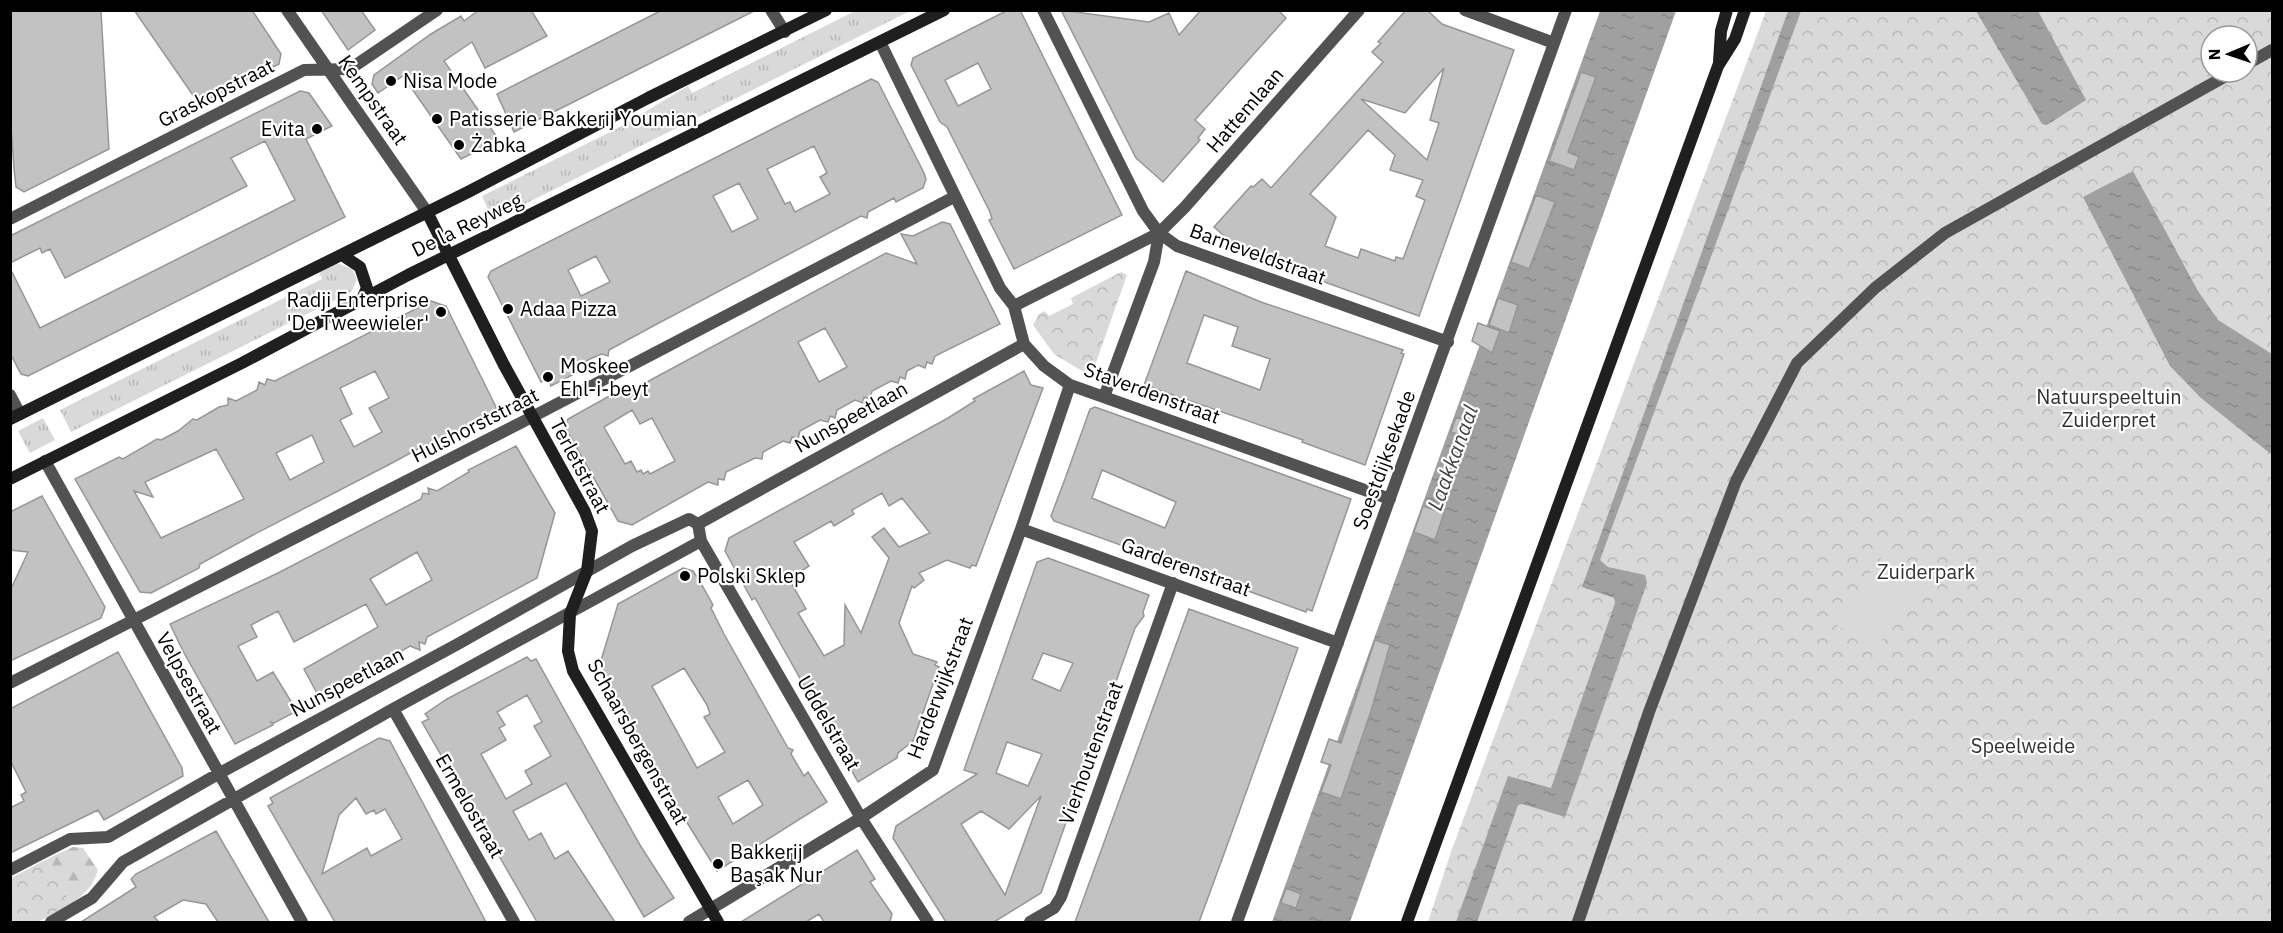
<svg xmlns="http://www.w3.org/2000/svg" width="2283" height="933" viewBox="0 0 2283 933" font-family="'IBM Plex Sans',sans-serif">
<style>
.grass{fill:url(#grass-tufts)}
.forest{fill:url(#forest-firs)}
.park{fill:url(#park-crowns);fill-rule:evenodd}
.pitch{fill:#d9d9d9}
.water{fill:url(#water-ripples)}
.building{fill:#c2c2c2;stroke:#969696;stroke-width:1.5;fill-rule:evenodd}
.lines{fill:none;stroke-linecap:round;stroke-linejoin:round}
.street{stroke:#525252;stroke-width:12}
.secondary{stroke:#1f1f1f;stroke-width:12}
.poi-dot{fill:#000;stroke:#fff;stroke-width:2}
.labels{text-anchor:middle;stroke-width:4.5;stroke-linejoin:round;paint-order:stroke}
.poi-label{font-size:20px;fill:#000;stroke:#fff;text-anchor:start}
.street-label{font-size:20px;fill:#000;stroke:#fff}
.park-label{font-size:20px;fill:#303030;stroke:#fff}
.water-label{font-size:21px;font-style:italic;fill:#414141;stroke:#fff}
</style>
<defs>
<pattern id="grass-tufts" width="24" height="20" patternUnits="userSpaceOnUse" patternTransform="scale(1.5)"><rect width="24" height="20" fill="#d9d9d9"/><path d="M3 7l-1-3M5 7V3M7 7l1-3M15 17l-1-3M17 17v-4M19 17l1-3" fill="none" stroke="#b8b8b8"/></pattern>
<pattern id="forest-firs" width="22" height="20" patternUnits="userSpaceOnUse" patternTransform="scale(1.5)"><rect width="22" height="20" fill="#d9d9d9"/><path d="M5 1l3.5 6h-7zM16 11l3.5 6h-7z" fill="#b8b8b8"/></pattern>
<pattern id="park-crowns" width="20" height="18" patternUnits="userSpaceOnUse" patternTransform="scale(1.5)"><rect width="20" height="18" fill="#d9d9d9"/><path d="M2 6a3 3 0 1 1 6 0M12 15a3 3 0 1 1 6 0" fill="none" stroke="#b8b8b8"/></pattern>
<pattern id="water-ripples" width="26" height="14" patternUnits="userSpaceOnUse" patternTransform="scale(1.5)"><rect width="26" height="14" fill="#a0a0a0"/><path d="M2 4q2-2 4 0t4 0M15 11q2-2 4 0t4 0" fill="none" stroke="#888"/></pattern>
</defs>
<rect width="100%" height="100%" fill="#fff"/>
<path class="grass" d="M857,10L910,11L493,220L482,196L618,128L688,86L692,93Z
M337,263L352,269L357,280L351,292L71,432L60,410L322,279L319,272Z
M43,418L55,440L30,453L18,431Z"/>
<path class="forest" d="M73,847L83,848L98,870C93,886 85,894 71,904L47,859Z"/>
<path class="park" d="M1766,11H2272V922H1428L1451,852ZM2211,36H2247V72H2211Z
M1121,272L1127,275L1094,368L1082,371L1054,354L1033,325L1039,314L1045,311L1049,316L1073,304L1071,298Z
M47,859L71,904L38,922H11V878Z"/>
<path class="pitch" d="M1886,552L1926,583L1873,653L1833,622Z"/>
<path class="water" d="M1600,11H1676L1350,922H1272Z
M1788,11H1801L1600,560L1608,567L1645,575L1647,583L1565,817L1522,804L1518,805L1477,922H1456L1508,776L1551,788L1615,603L1614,598L1582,587Z
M1976,11H2038L2086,100L2047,125L2042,124Z
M2133,171L2198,291L2218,320L2272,354V455L2201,398L2170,366L2083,197Z"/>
<path class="building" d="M10,10H101L102,29L109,149L24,192L16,187L14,168L10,115Z
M134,10H252L281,54L279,64L199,104Z
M321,10H361L375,30L348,50Z
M479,10H531L547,36L485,68L472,42L444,61L499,140L461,159L403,76L378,93L372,84L374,75L431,34L461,16L464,21Z
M662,10H756L514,132L497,94Z
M1008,10H1020L1122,215L1014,269L989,220L992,219L990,212L947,127L940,122L911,65L913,58ZM978,63L991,89L958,106L945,80Z
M1061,10L1149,22L1169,13L1179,35L1201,10H1278L1286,18L1195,120L1205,129L1198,138L1200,140L1163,182L1136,158Z
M1406,10H1427L1442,24L1514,50L1419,316L1283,267L1276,262L1244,250L1242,252L1214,227L1251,186L1253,187L1262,179L1271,188L1353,96L1383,62L1372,52L1381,43L1378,42ZM1444,68L1430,120L1439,123L1427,160L1361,99L1405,113ZM1368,130L1395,155L1390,170L1423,180L1416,196L1425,200L1403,259L1396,257L1395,261L1361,249L1358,258L1325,246L1336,217L1310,194Z
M1581,72L1596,77L1568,152L1579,157L1574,170L1549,161Z
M871,79L878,82L924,173L926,179L923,188L896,202L894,198L868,212L867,218L861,216L655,325L609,350L608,356L602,354L592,358L575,367L578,372L551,386L548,378L541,382L488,277L491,271ZM814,146L827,173L820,177L830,194L795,212L790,202L785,204L767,169ZM739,183L758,219L732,232L713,196ZM596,256L610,282L581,296L568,270Z
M300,91L309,93L332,126L306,139L345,217L28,376L21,374L10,353V268L40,328L295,200L265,141L231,158L247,186L65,278L50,249L42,253L40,248L10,263V236Z
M1536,195L1555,202L1529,269L1511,262Z
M942,222L950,224L1000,324L935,356L932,364L927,362L925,368L918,365L907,371L905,379L900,377L898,383L891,381L872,391L870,399L864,397L863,403L855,400L837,410L835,418L830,416L828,422L820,420L800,431L798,439L792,437L790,443L783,441L763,452L762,459L755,458L726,472L724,480L718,479V485L708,482L632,525L618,521L565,427L568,419L611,395L616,397L632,390L886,253L917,264L901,234L913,236ZM825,328L847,367L819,382L798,342ZM632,410L640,424L652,418L675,461L650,474L648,471L643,474L641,470L637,472L631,461L625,464L604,427Z
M1186,271L1261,302L1403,350L1401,353L1404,354L1365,465L1302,442L1303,440L1144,385ZM1204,315L1238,327L1232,346L1270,359L1260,390L1187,363Z
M1498,298L1518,305L1509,333L1489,325Z
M431,301L446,306L496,407L494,415L451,437L447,436L427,444L392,463L253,535L200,564L199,568L151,593L140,592L75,479L119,457L123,459L157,439L161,440L178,431L193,419L197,420L219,407L228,405V398L236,401L257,390L259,382L265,385L267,379L275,381ZM375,371L389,398L369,408L382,432L354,447L340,420L352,414L340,388ZM312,435L324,462L290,480L276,453ZM216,449L244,499L161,538L134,491L153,497L145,482Z
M1478,323L1500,331L1492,353L1472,341Z
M1024,371L1031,385L1043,388L976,566L972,565L970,568L947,560L919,573L924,580L914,588L912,586L899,623L913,654L937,662L935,665L939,667L913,741L898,753L897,758L858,782L755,598L752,600L725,551L729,538L948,418L975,401L973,399ZM882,493L889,506L902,498L930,533L899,547L884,528L872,537L889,558L861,633L845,605L844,645L824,656L798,613L806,609L789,579L809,566L794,542L831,521L834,526L854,514L852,510Z
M1095,407L1351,499L1312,611L1307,609L1306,612L1204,575L1199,572L1200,568L1169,557L1168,560H1162L1054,521L1051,516L1065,479L1090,409ZM1102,470L1176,502L1165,528L1092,498Z
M1456,417L1475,424L1471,439L1451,432Z
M516,446L555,513L537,578L427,637L425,644L419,642L420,650L410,646L391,657L388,664L383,663V669L374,667L319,697L304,669L378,627L366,604L294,642L278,611L251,625L257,637L238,646L257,681L273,672L297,711L274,723L271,722L273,725L235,744L183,651L170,624L278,573L421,499L423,493L429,494L428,488L437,491L469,472L468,470ZM417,552L432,580L386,605L370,579Z
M42,496L105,607L101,618L10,661V591L28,552L10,550V512Z
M1423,506L1444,513L1435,540L1414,532Z
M1048,558L1149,595L1143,612L1144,616L1135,628L1041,893L994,922H946L893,838L896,826L977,774L964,770L1037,562ZM1043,653L1073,663L1060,691L1032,679ZM1007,742L1042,754L1028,786L996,773ZM1041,796L1005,895L961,824L981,811L1009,829Z
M683,568L693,571L699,580L713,605L711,608L724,634L788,748L793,750L791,754L804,776L808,772L827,802L717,871L678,808L602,672L604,671L600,664L618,604ZM684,668L707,705L710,714L704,717L725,752L697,768L652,686ZM748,780L763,805L733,824L718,797Z
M1189,609L1298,648L1224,854L1199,922H1075Z
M1375,640L1390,645L1371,711L1341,799L1321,792L1331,765L1321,762L1329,739L1341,743Z
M118,652L182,768L183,776L104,820L98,810L10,853V808L24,801L21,795L26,792L10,760V709Z
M527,657L531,661L536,659L640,845L674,898L644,917L566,783L513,811L529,840L541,833L555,859L568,851L615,922H537L422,722L429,719L425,714L447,699ZM527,695L542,722L534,726L551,756L525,771L532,784L506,799L481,754L506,740L499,728L505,725L497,712Z
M379,738L390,741L486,922H335L299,860L268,806L273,803L270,798ZM356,798L366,814L374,810L376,814L385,809L402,839L371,856L367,848L322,874L339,815Z
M216,831L269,922H218L206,904L183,900L154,917L159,922H81L136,887L131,879L136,874Z
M857,850L875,879L870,882L892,914L890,922H824L819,914L806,922H741Z
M1286,888L1301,894L1296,908L1281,903Z"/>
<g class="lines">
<path class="street" d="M287,10L427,212
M771,10L785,32
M1043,10L1143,211L1159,233L1177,246L1448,342
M1465,10L1554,43
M881,44L1000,288L1014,306L1024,344L1044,366L1070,385L1390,499
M2247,64L2272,50
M10,219L304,70L350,69L437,10
M1014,306L1159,233L1185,207L1359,10
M10,395L20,414
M1104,397L1154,262L1159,233
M45,461L302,922
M698,524L1024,344
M1021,529L1338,643
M10,683L532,417L954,197
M393,709L514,922
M10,870L70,839L108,837L218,774L456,645L632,546L689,519L698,524L701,541L861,818L928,922
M51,922L92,898L123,862L393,709L701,541
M689,922L861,818L933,770L1021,529L1070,385
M1030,922L1054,908L1061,897L1173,583
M1237,922L1566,10
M1578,922L1649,712L1736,481L1797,363L1875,288L1945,233L2233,72"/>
<path class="secondary" d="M1719,62L1721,31L1727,10
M427,212L504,365L585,512L592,531L587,571L570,614L568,651L573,671L718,922
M342,255L360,267L367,288L362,299
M10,419L468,192L648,98L826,10
M10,479L242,363L408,275L944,10
M1407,922L1718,66L1735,39L1745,10"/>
</g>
<g class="poi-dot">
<circle cx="391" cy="81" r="6"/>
<circle cx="437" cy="119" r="6"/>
<circle cx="317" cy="129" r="6"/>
<circle cx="459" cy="145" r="6"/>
<circle cx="508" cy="309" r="6"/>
<circle cx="441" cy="312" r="6"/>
<circle cx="548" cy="377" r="6"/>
<circle cx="685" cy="576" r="6"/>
<circle cx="718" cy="864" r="6"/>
</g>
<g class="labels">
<g class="poi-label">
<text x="403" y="88">Nisa Mode</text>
<text x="449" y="126">Patisserie Bakkerij Youmian</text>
<text x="305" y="136" text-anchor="end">Evita</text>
<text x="471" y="152">Żabka</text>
<text x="429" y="307" text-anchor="end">Radji Enterprise<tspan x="429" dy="23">'De Tweewieler'</tspan></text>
<text x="520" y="316">Adaa Pizza</text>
<text x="560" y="373">Moskee<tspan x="560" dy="23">Ehl-i-beyt</tspan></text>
<text x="697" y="583">Polski Sklep</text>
<text x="730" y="859">Bakkerij<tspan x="730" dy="23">Başak Nur</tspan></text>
</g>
<g class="street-label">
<text transform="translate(216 93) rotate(-27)" y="7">Graskopstraat</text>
<text transform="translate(373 100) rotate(55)" y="7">Kempstraat</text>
<text transform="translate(1245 110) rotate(-49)" y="7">Hattemlaan</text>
<text transform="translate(467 225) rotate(-26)" y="7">De la Reyweg</text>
<text transform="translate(1258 254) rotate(20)" y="7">Barneveldstraat</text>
<text transform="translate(1152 393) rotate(20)" y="7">Staverdenstraat</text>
<text transform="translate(851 417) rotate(-29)" y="7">Nunspeetlaan</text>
<text transform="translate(475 425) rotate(-27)" y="7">Hulshorststraat</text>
<text transform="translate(1384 460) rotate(-70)" y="7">Soestdijksekade</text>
<text transform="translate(580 466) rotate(62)" y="7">Terletstraat</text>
<text transform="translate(1186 567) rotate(20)" y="7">Garderenstraat</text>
<text transform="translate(347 682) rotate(-28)" y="7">Nunspeetlaan</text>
<text transform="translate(189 683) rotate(61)" y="7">Velpsestraat</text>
<text transform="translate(940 688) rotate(-69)" y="7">Harderwijkstraat</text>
<text transform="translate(829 723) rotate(60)" y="7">Uddelstraat</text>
<text transform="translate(638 742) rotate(61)" y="7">Schaarsbergenstraat</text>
<text transform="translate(1091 753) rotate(-70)" y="7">Vierhoutenstraat</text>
<text transform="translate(470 806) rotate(60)" y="7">Ermelostraat</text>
</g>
<g class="park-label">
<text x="2109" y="404">Natuurspeeltuin<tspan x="2109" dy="23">Zuiderpret</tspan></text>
<text x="1926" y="579">Zuiderpark</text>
<text x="2023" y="753">Speelweide</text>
</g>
<g class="water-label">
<text transform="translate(1453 458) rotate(-70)" y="7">Laakkanaal</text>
</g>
</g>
<rect width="2283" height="933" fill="none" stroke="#000000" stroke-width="24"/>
<g transform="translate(2229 54) rotate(268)"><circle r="28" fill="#ffffff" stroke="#999999" stroke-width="1.5"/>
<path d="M0-4.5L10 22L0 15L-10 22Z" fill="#000000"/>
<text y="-9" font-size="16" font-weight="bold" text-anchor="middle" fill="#000000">N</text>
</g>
</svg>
